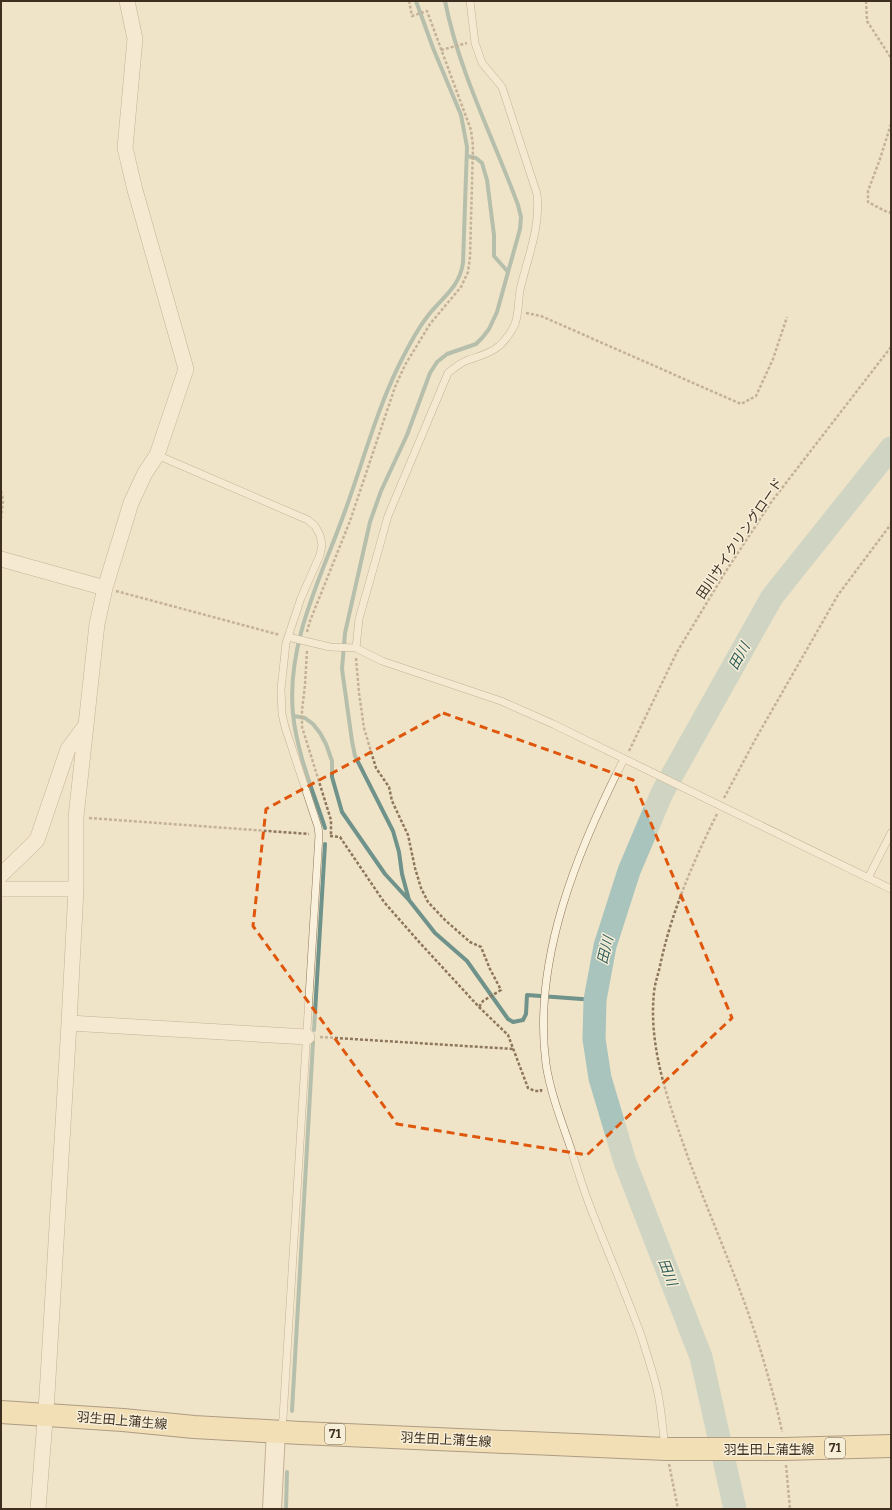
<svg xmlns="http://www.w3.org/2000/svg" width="892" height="1510" viewBox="0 0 892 1510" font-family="Bitter,'Noto Sans JP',serif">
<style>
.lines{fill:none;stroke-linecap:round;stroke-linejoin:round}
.stream{stroke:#6f938a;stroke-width:4}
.river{stroke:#a9c4bc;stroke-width:23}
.service-casing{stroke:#8d765c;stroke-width:8}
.minor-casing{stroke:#8d765c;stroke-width:16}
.tertiary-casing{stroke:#8d765c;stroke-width:20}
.primary-casing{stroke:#5b4430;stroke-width:24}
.path{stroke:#8d765c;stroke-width:2.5;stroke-dasharray:3 2;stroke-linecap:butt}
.service{stroke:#faf1dc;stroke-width:7}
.minor{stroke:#faf1dc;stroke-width:15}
.tertiary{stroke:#faf1dc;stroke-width:18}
.primary{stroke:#f3d9a0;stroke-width:22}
.marked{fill:none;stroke:#df570d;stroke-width:3;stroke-dasharray:8 5;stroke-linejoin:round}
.labels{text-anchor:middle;stroke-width:3;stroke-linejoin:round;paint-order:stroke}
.shield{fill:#f7eed8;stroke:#756857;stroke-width:1}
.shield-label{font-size:12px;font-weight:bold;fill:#3d2e20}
.street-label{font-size:13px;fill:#3d2e20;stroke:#f7eed8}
.water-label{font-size:14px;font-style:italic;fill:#2f5d5a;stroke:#f7eed8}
</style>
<rect width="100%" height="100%" fill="#f0e4c8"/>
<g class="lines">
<path class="stream" d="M445,1C459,72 493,137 518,205L521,217L520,229L497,312L489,329L482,338L476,344L447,354L437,362L430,373L407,435L381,491L370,522L345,633L342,669L352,741L355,756L393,831L399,852L402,874L409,900L435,933L467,961L508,1019L513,1022L523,1020L526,1014L527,995L595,1000
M467,156L476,158L482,163L487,180L494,235V256L508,272
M294,716L305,718L313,724L320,733L326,744L332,761V777L342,812L385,874L408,899
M325,828C313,791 297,753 293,714C286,642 322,576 345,511C363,462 376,412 399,365C407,349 416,331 427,317C441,298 459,289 463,263L467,147L461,115L433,48L416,1
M314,1030L325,844
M292,1411L313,1042
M286,1509L287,1472"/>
<path class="river" d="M735,1509L701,1357L625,1162L600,1078L594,1039L595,1000L605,946L629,871L662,793L772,597L891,448"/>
<defs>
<path id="service" d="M157,455L308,520L315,526L320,535L322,545L320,555L301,598L286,643L281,689L282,714L285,727L318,827L319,835L283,1418L282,1424L279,1428
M288,637L330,647L356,648L382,661L501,701L553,724L891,889
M356,648L359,619L388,516L448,373C454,368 460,363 468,360C479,356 490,354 499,346C505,341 512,331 515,324C519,313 518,301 520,290C527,259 541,227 537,194L502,87L482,63L475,43L470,1
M624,759C578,849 532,960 546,1064C550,1091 561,1120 570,1146C577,1169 584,1192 593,1214C609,1255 627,1296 642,1338C647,1355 653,1372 657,1389C661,1406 662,1422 664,1439
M868,878L891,833"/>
<path id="minor" d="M1,559L105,588
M1,875L37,840L68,749L86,725
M1,889H76
M69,1023L307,1037
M38,1509L47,1395L69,1023L76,889V817L97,624L105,588L131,503L145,473L157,455L186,369L135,190L125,148L135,39L127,1"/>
<path id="tertiary" d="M272,1509L276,1431"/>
<path id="primary" d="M1,1412L123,1420L194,1427L301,1433L666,1449H784L891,1446"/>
</defs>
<use href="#service" class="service-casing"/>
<use href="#minor" class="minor-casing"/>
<use href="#tertiary" class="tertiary-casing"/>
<use href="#primary" class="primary-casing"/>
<path class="path" d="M866,1L867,21L891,58
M441,50L467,43
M891,124L880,159L868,191V202L885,211L891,213
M526,313L541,316L741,404L756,396L773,359L787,317
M1,491L3,500L1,519
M116,591L280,635
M307,632L310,621L350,521L395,387L405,365L430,324L461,287L468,272L470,257L473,146L471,130L427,11L412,16L409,1
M307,651L305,685L302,710V727L331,820V836
M356,658L359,693L364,728L376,768L389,787L392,801L408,835L415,868L421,888L428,902L445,920L470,942L481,947L490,969L501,990L483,1001L479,1007
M629,751L677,652L726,571L772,501L891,347
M724,798L755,740L838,595L891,524
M717,814C693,862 671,913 660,966C658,975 655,983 654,992C648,1050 670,1106 689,1160C715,1230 746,1297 766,1369C772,1390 778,1411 782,1432
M89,818L309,834
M330,836L340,837L384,902L420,943L479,1007L508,1035L528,1088L535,1091H541V1089
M320,1037L514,1049
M669,1464L678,1509
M786,1465L790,1509"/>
<use href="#service" class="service"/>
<use href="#minor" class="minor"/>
<use href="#tertiary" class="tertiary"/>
<use href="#primary" class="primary"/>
</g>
<path d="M0 0H892V1510H0ZM443,713L633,780L732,1018L587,1155L397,1124L253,926L266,809Z" fill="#f0e4c8" fill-opacity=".55" fill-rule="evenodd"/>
<path class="marked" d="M443,713L633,780L732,1018L587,1155L397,1124L253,926L266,809Z"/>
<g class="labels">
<g class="shield">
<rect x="325" y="1424" width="20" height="20" rx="3"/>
<rect x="825" y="1438" width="20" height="20" rx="3"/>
</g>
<g class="shield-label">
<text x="335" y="1438">71</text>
<text x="835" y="1452">71</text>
</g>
<g class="street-label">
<text transform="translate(739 538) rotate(-56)" y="5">田川サイクリングロード</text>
<text transform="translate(122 1420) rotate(5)" y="5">羽生田上蒲生線</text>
<text transform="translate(446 1439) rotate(3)" y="5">羽生田上蒲生線</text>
<text x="769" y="1454">羽生田上蒲生線</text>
</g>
<g class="water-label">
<text transform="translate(739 656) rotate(-61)" y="5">田川</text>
<text transform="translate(605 950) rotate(-76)" y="5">田川</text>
<text transform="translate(668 1272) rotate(69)" y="5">田川</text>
</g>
</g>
<rect width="892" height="1510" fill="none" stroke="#3d2e20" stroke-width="4"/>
</svg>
